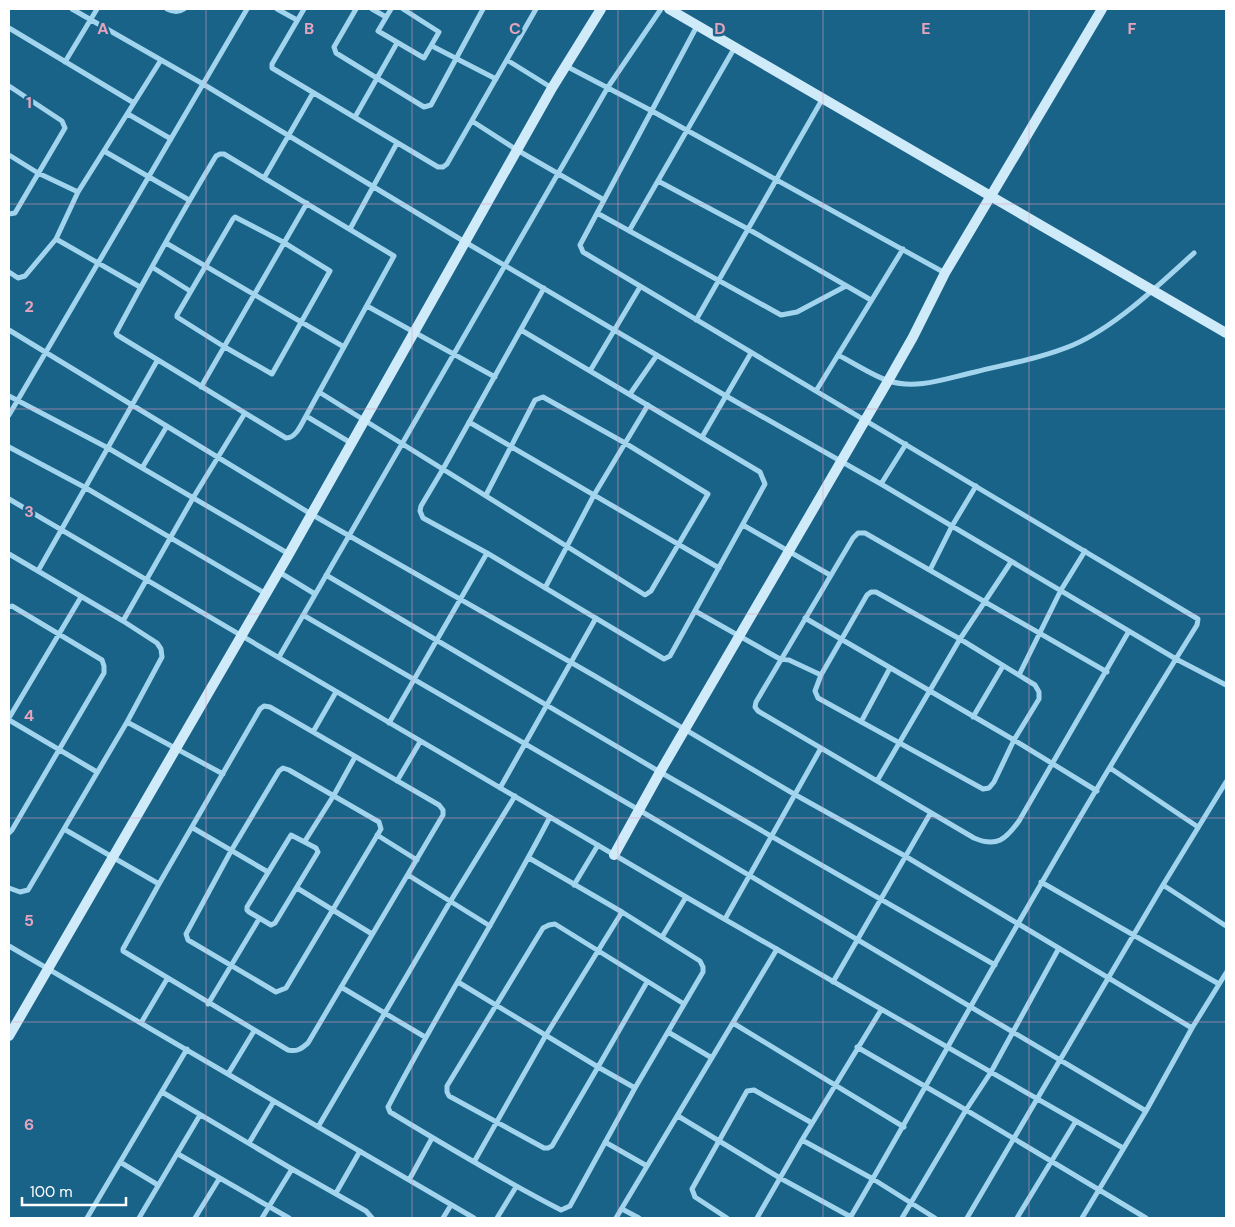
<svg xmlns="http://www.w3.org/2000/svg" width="1235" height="1227" viewBox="0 0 1235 1227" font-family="'DM Sans',sans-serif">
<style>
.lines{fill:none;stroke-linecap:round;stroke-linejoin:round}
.street{stroke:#a2d5ed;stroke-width:5}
.secondary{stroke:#cfebf9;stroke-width:10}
.grid{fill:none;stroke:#e7a3bd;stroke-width:1;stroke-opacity:0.55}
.grid-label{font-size:16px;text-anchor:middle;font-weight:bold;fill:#e7a3bd;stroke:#196388;stroke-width:5;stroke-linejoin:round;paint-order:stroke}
</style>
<rect width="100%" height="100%" fill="#196388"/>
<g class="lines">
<path class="street" d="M72,9L203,84L465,242L726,396L881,484L1176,659L1226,685
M167,9C173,12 178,13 184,9
M277,9L297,20
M304,9L272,64V68L438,167H443L447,164L536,9
M356,9L334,47L336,53L424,107L431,105L483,9
M372,9L386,17
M391,9L378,31L424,58L439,32L403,9
M697,26L580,245L583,252L1198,619L1197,625C1144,710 1091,797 1041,884C976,995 915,1107 850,1218
M9,28L134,103
M432,46L496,79
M507,60L552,88
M65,62L97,9
M566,66L652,111L945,273
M9,86L62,121L65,128L15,213L9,214
M128,114L171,139
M355,117L397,43
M472,121L517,150L604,200
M104,151L189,200
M220,154H224L394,256L306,416C301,425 296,438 286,438L117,335L116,333C148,273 181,214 216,156Z
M9,155L38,173L78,192
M264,178L313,93
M658,181L748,229L871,300
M597,213L781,315L797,312L846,286
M235,217L283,242L330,271L272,374L223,346L177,317V315L233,219Z
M350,229L397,143
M629,231L735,47
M56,239L140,287
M166,243L344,347
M152,267L190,291
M9,272L18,278L25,276L56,239L78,192L161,60
M367,306L495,377
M696,320L823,98
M9,330L311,514L593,675L794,794L905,856L1192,1028
M521,330L760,472L765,484L670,656L664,659L487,553L423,518L420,511L421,506L443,469L544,288
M838,355C854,363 873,376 889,381C917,390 947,378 975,372C1007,364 1042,358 1073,345C1115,327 1160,284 1194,253
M590,371L640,287
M201,387L307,203
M816,391L903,249
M319,392L645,595L651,591L708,494L625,443L543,397L535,400L486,495
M630,394L657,355
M9,396L108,448L289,554
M9,415L247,9
M306,416L351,443
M469,422L719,568
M702,437L751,353
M9,447L86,488L266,594
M142,468L167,426
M881,484L906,444
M9,499L686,897L1123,1148
M743,525L830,575
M9,554L123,621L157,643L161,649L162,657L127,722L28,890L20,892L9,888
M930,570L952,526L976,486
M38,571L157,361
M279,572L315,594
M326,575L660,772L995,965
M545,588L594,495L648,405
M871,592H876L960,639L1035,685L1039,692V699L1014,740L994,782L989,788L983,789L818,698L815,691L821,675L867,595Z
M9,607L12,606L102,660L104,666V673L12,830L9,833
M695,611L780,659L789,660L821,675
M303,615L639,810L1146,1111
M805,618L1014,740L1097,791
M123,621L193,498L245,413
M279,657L608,87L661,9
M1107,672L865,533H858L853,538L756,702L755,707L758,711L974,838C997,848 1006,839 1019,821L1129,631
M1019,675L1061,590L1085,551
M264,706L270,707L439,805L443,810V815L308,1043C301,1049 297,1052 288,1050L123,951V949L159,884L260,709Z
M973,717L1003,666
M9,718L81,597
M9,720L97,772
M127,722L223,774
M861,722L890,668
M389,723L487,553
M313,732L336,692
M283,768L289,770L379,822L381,829L286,988L276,992L188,940L186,934L231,851L279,771Z
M1110,768L1198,827
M397,781L420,742
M877,781L960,639L1011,562
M500,788L596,618
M193,828L268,872
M64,829L159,884
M291,835L316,848L318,852L275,923L271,925L249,912L247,910V907Z
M377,835L417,860
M305,841L334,795L355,757
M529,858L622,912L700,961L703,967V972L635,1088L570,1206L561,1210C503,1180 446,1146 390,1112L388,1107C439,1009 499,915 550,817
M408,875L490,926
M1041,882L1219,984
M574,885L598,845
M1163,885L1226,926
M297,888L372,934
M725,919L821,748
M662,937L686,897
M9,946L474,1218
M458,982L598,1067L552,1146L548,1148H544L449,1096L447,1092V1086L543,928L549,925L555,924L684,1004
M833,982L930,814
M341,987L425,1037
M208,1004L259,919
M141,1023L167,979
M733,1023L904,1127
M668,1032L712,1058
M857,1047L966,1110L1146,1218
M228,1074L254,1031
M635,1088L598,1067L647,982
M162,1092L292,1169L366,1211L372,1218
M678,1116L780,1178L851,1217
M318,1127L450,902L515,796
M802,1140L873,1179L935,1218
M605,1142L647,1166
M249,1143L274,1101
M178,1154L289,1218
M120,1162L158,1185
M474,1162L546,1035L622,912
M409,1180L432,1138
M336,1193L360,1151
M622,1209L639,1218
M87,1218L187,1049
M139,1218L200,1115
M195,1218L219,1179
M262,1218L292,1169
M443,1218L451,1205
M497,1218L516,1187
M616,1218L777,949
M727,1218L695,1197L692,1189L747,1091L754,1090L812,1123
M757,1218L802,1140L881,1010
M902,1218L966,1110L991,1072L1059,948
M967,1218L1163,885L1226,782
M1017,1218L1076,1121
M1082,1218L1146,1111L1192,1028L1226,973"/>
<path class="secondary" d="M669,9L1226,333
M614,855L660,772L888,381L913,337L945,273L1102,9
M9,1036L289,554L552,88L601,9"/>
</g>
<path class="grid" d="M206,9V1218M412,9V1218M618,9V1218M823,9V1218M1029,9V1218M9,204H1226M9,409H1226M9,614H1226M9,818H1226M9,1022H1226"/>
<g class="grid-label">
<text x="103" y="34">A</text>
<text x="309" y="34">B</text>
<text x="515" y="34">C</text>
<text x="720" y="34">D</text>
<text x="926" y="34">E</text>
<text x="1132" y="34">F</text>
<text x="29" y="108">1</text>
<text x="29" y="312">2</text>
<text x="29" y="517">3</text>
<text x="29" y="721">4</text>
<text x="29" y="926">5</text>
<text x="29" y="1130">6</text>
</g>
<rect width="1235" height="1227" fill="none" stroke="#ffffff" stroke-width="20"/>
<path d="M22 1197v8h104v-8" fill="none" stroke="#ffffff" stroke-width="2.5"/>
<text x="30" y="1197" font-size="15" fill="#ffffff" stroke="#196388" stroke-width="4" paint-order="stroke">100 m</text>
</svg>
